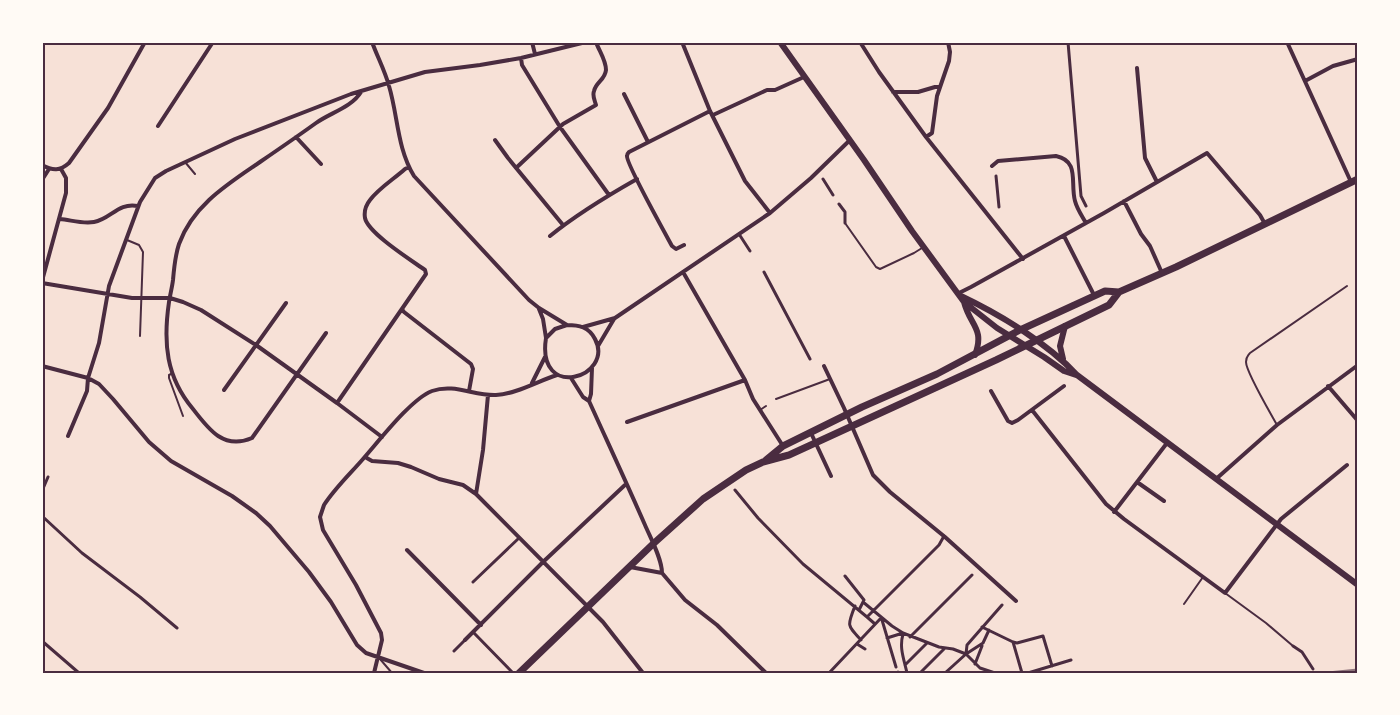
<svg xmlns="http://www.w3.org/2000/svg" width="1400" height="715" viewBox="0 0 1400 715" font-family="Overpass,sans-serif">
<style>
.lines{fill:none;stroke-linecap:round;stroke-linejoin:round}
.service{stroke:#4a2c40;stroke-width:2}
.pedestrian{stroke:#4a2c40;stroke-width:3}
.minor{stroke:#4a2c40;stroke-width:4}
.secondary{stroke:#4a2c40;stroke-width:6}
.trunk{stroke:#4a2c40;stroke-width:7}
.rail{stroke:#8f747c;stroke-width:3}
.neatline{fill:none;stroke:#4a2c40;stroke-width:2}
</style>
<rect width="100%" height="100%" fill="#f7e1d7"/>
<g class="lines">
<path class="service" d="M185,162L195,174
M845,223L876,267L880,269L914,253L922,248
M127,240L139,245L143,252L140,336
M173,373L169,375V378L183,416
M776,399L830,379
M760,410L766,406
M1277,425C1271,414 1246,372 1246,362C1246,357 1247,357 1250,353L1347,286
M1225,593L1266,623L1293,646
M1184,604L1203,577
M380,659L392,673"/>
<path class="pedestrian" d="M1068,42L1081,196L1086,206
M996,176L999,207
M823,179L833,195
M839,204L845,212V223
M739,234L750,251
M764,272L810,359
M735,490L758,518L803,564L867,617
M42,491L48,477
M42,516L82,553L140,597L177,628
M845,576L864,600L859,610
M473,582L519,538
M863,602L892,626L903,633L939,647L953,649L966,654L980,668L995,673
M855,606C847,626 847,625 861,640
M882,620L896,667
M875,624L867,617L939,545L944,536
M982,627L1013,642L1017,643L1043,636L1052,666
M474,633L513,673
M903,634C899,648 904,659 907,673
M910,637L972,575
M887,638L903,633
M42,641L79,673
M1013,642L1022,673
M857,644L865,649
M1293,646L1302,652L1313,669
M454,651L465,640
M966,654L983,643L989,630
M975,664L982,646
M905,665L927,643
M898,672V673
M829,673L881,618
M920,673L945,648
M945,673L966,654L967,645L1002,605
M1028,673L1071,660"/>
<path class="minor" d="M372,42C377,56 385,71 389,86C398,116 397,148 414,176L529,300L539,308L567,325
M532,42L535,54
M682,42L710,111L745,181L770,213
M860,42L879,72L926,137L1023,259
M1287,42L1351,182
M521,58L522,65L560,127L609,195
M1137,68L1145,158L1157,182
M1305,81L1333,66L1358,59
M893,92H918L935,87H939
M624,94L648,142
M713,115L767,90H775L804,77
M158,126L213,42
M296,137L321,164
M926,137L932,133L937,96L949,61L950,52L948,42
M495,140L508,158L563,225
M42,165C53,171 60,171 69,163L108,108L145,42
M992,166L998,161L1056,156C1080,161 1070,183 1075,201C1077,209 1082,216 1086,223
M516,168L563,124L596,105C595,101 592,96 594,91C596,82 605,80 606,70C606,60 599,51 596,42
M42,180L49,169
M1124,201L1141,234L1150,246L1162,273
M60,219C71,220 82,224 94,222C111,219 118,202 138,206
M550,236C577,214 607,196 637,179
M1064,236L1094,295
M684,245L676,249L672,246C666,235 626,163 627,156C627,155 628,153 629,152L710,111
M683,272L745,380L753,399L783,446
M42,281L66,193V178L61,169
M42,283L132,298H170L183,302L201,310L256,345L337,403L382,437
M959,293L971,287L1104,213L1207,153L1260,215L1265,224
M402,309L404,312L471,364L473,369L469,391
M539,309L543,319L546,338
M567,325C579,325 589,327 595,339C615,377 536,402 546,338L555,329Z
M583,327L615,318L770,213L811,178L850,140
M326,333L252,438C224,450 209,430 193,409C166,377 163,343 169,302C170,295 172,288 173,280C174,268 175,256 179,244C193,205 228,184 260,162C279,149 298,136 316,123C330,113 352,107 361,92
M598,346L614,319
M42,366L88,378L99,384L113,399L149,442L171,461L232,496L256,513L270,526L309,572L331,602L357,645L366,653L424,673
M824,366L844,408L873,475L890,492L945,537L1016,601
M571,378L583,397L589,401C608,443 627,484 645,525C651,539 662,559 662,573L685,600L717,625L766,673
M532,383L545,357
M1328,386L1358,421
M224,390L286,303
M991,391L1008,421L1012,423L1018,420L1064,386
M589,401L591,394L592,368
M337,403L426,274L425,270C411,260 368,233 365,218C364,212 366,205 370,200C379,188 394,179 405,169L409,167
M1032,410L1106,504L1124,519L1225,593L1281,519L1347,465
M627,422L745,380
M811,433L831,476
M68,436L87,391L88,378L99,343L109,286L140,202L155,178L166,171L235,139L351,94L425,72L480,65L521,58L586,42
M365,457L372,461L398,463L411,467L439,479L463,485L476,494L603,622L643,673
M1216,479L1277,425L1358,365
M1137,482L1164,501
M476,494L483,450L488,395
M1114,512L1167,443
M407,550L481,625
M630,567L662,573
M465,640L543,562L626,484
M374,673L382,640L381,633L356,585L323,530L320,517L324,505C335,488 350,474 363,459C379,441 411,399 432,391C454,383 474,396 496,395C516,394 538,381 557,375"/>
<path class="secondary" d="M780,42L864,160L912,231L964,302L997,328L1010,336L1044,357L1064,371L1076,375
M961,296C1001,315 1047,343 1077,375L1358,585
M964,302C970,326 985,328 975,355
M1063,359L1060,346L1065,326"/>
<path class="trunk" d="M766,460L783,446L862,407L937,374L1020,330L1105,291L1119,292
M519,673L653,544L703,499L746,470L763,462L789,455L996,360L1109,305L1119,292L1176,267L1358,179"/>
<path class="rail" d="M1328,673L1358,670"/>
</g>
<rect width="1400" height="715" fill="none" stroke="#fffaf5" stroke-width="87"/>
<rect x="44" y="44" width="1312" height="628" class="neatline"/>
</svg>
